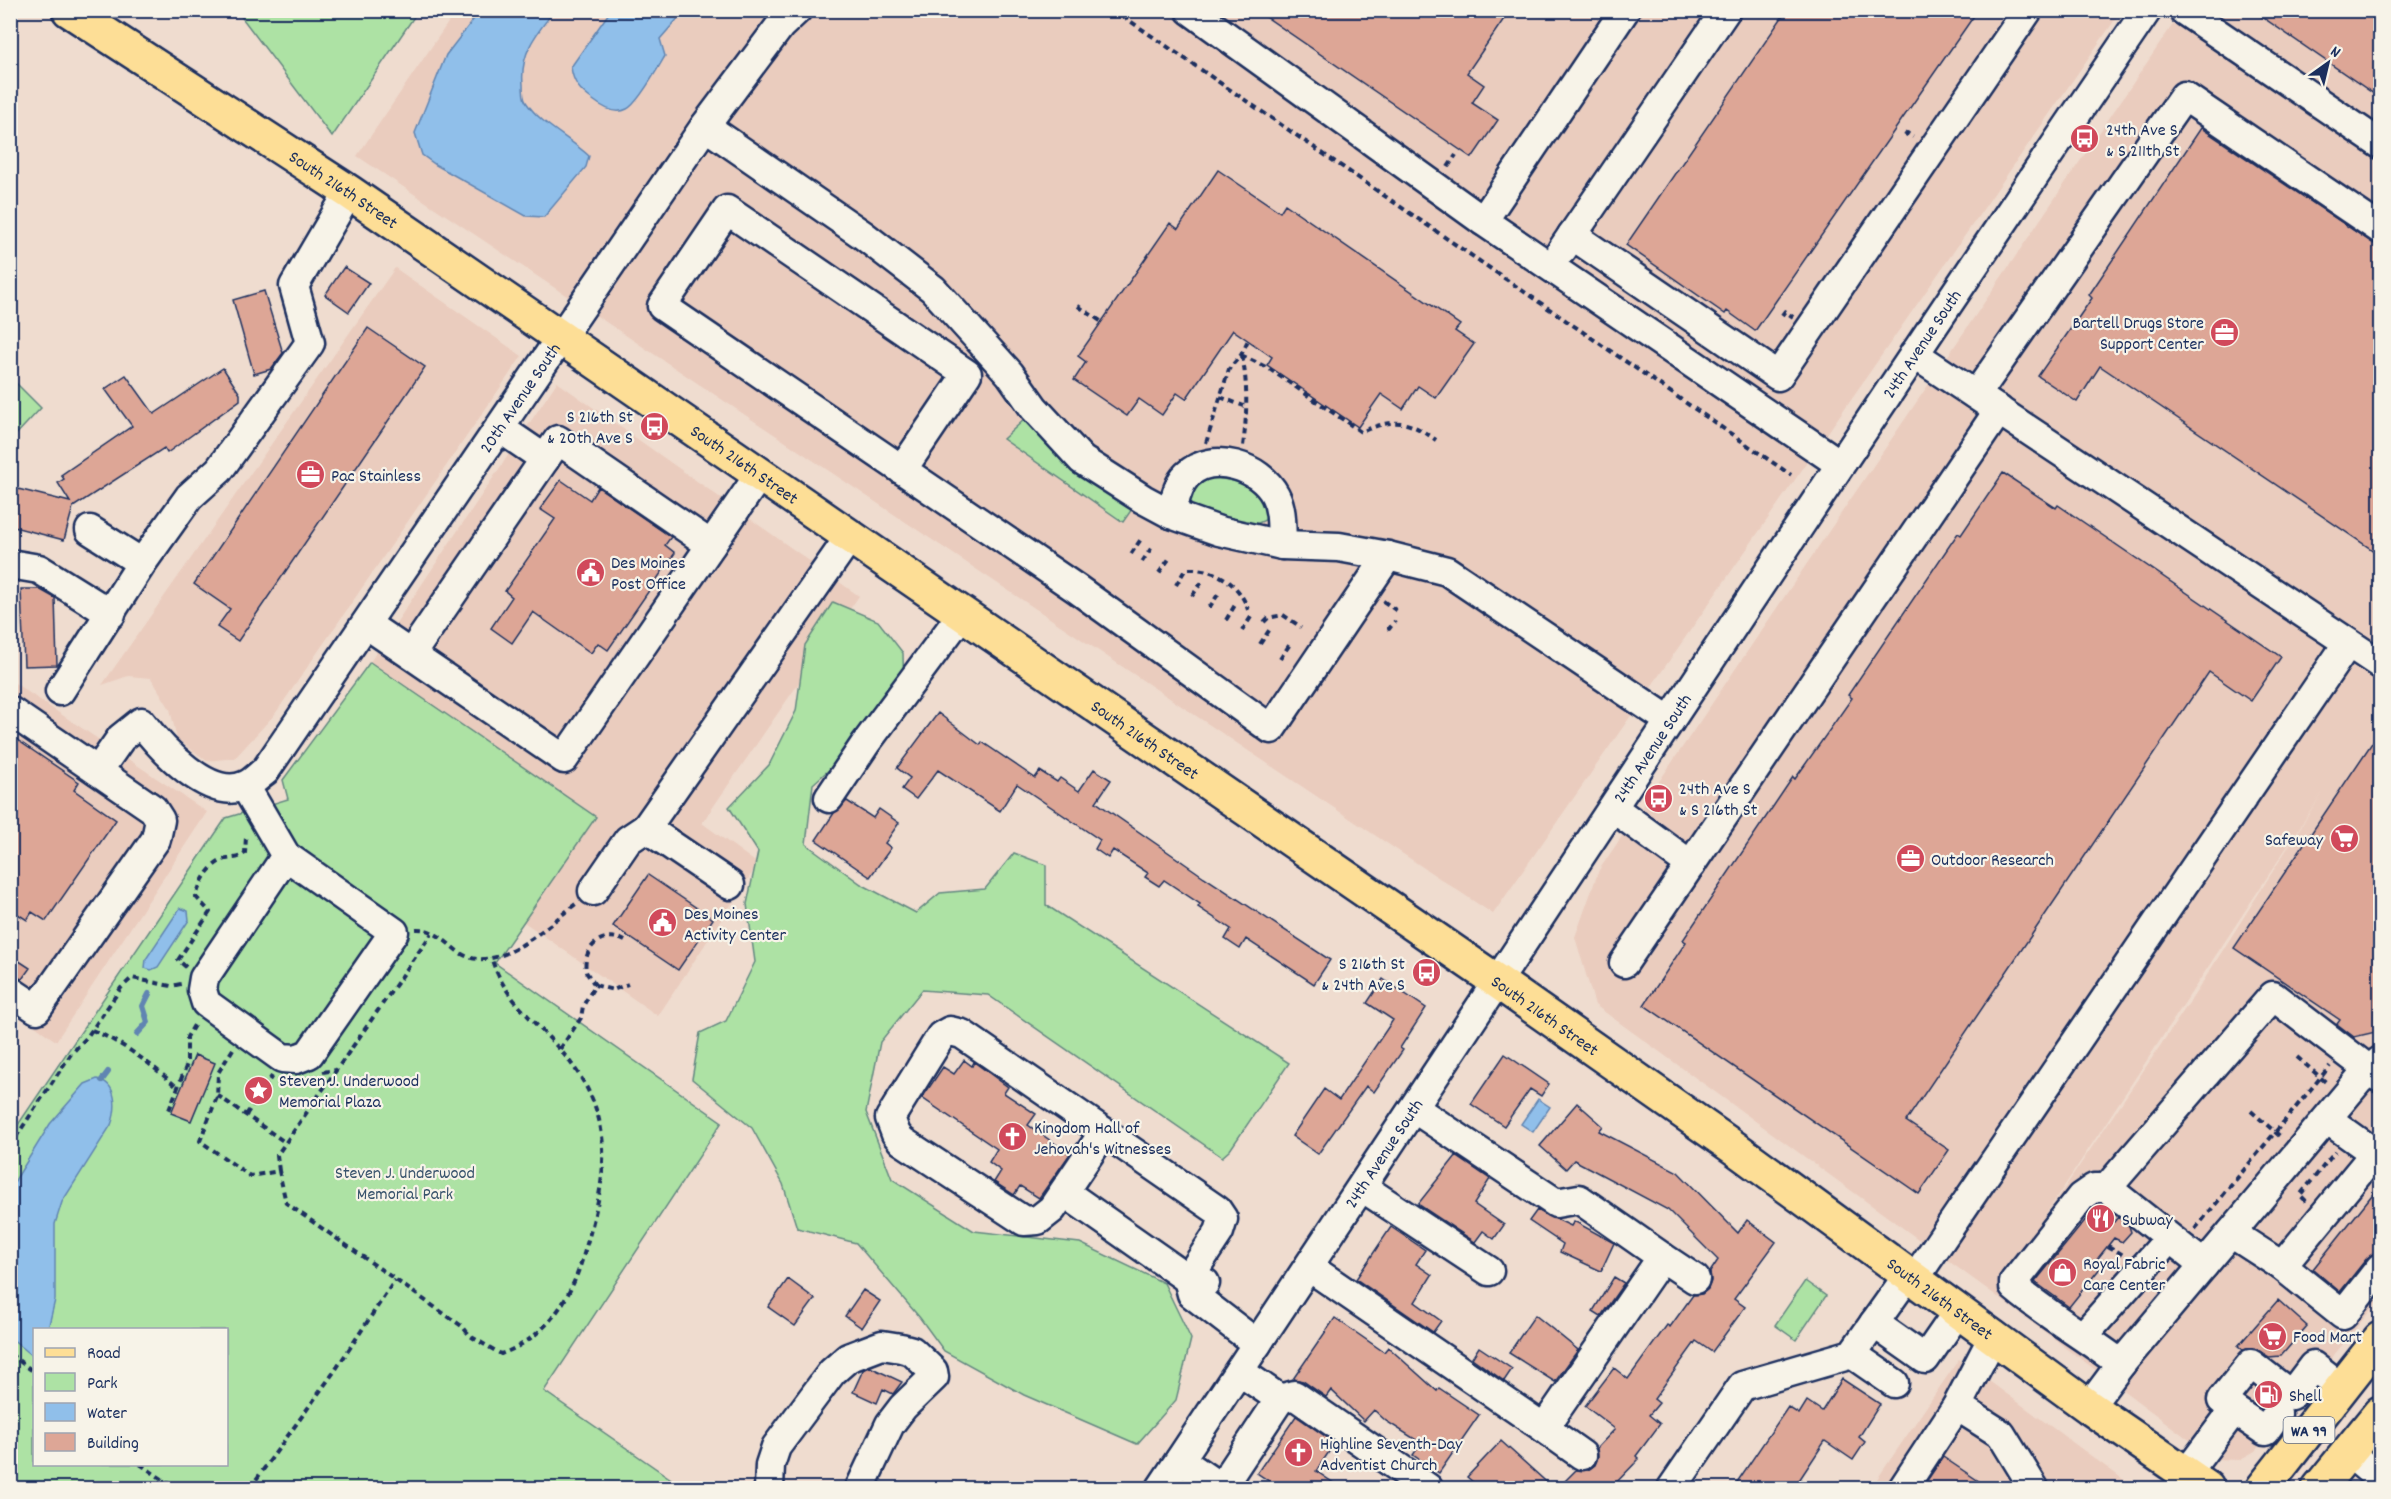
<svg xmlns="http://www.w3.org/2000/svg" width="2391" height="1499" viewBox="0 0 2391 1499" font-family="Dekko,sans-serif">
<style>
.built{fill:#eaccbe;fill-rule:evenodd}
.green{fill:#ade2a4;stroke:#648881;stroke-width:1.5;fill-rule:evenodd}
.water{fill:#90bfea;stroke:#6185b2;stroke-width:1.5}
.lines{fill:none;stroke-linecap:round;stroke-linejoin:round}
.stream{stroke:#6185b2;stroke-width:6}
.building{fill:#dda696;stroke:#1b2f5e;stroke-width:1.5}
.minor-tunnel{stroke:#c5b9b8;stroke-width:28;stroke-dasharray:28 14;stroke-linecap:butt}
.minor-casing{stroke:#1b2f5e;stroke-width:33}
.major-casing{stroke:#1b2f5e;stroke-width:38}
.path{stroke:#1b2f5e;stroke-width:4;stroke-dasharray:6 4.5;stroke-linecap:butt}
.minor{stroke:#f7f3e8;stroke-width:28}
.major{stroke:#fdde96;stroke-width:33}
.labels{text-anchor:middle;stroke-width:4.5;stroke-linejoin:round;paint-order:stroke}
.shield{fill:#f7f3e8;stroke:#5d6a87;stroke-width:1.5}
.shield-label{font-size:16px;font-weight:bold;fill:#1b2f5e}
.poi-label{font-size:18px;fill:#1b2f5e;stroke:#f7f3e8;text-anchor:start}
.street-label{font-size:18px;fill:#1b2f5e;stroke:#f7f3e8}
.park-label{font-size:18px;fill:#38536c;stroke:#f7f3e8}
</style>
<rect width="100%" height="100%" fill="#efdccf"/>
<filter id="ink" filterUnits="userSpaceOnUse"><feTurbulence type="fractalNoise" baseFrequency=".0167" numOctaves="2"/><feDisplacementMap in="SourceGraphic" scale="12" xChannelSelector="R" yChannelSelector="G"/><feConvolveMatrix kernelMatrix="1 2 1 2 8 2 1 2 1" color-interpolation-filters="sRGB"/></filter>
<g filter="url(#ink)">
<path class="built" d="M456,11H2121L1493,914L357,156Z
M2182,11H2380V1299L2255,1451L2239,1460L2215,1459L1994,1294L1595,1005L1575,937L1599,870ZM2323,792L2197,991L2045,1217H2044Z
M395,268L522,356L275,714L235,758L207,761L177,739L170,709L151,678L128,676L102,685Z
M557,382L859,596L702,823L758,864L658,1016L524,922L596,817L370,662Z
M10,680L207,812L56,1041L11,1009Z
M1959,1359L2135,1488H1871Z"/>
<path class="green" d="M237,11H418L332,137Z
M10,377L41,408L11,440H10Z
M1025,419L1077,473L1132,509L1123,522L1003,439Z
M1212,478C1233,479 1277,490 1265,520L1254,525L1195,508L1190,504C1187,487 1198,484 1212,478Z
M833,602L878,621L903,653L904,702L813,784L806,844L861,884L916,913L940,893L985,889L1014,853L1046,865V905L1289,1063L1230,1150L1222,1157L988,995L922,990L880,1042L866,1112L892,1179L974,1231L1080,1243L1164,1283L1191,1339L1176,1400L1137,1444L1024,1395L944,1351L920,1318L856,1243L797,1228L783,1184L752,1128L692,1079L700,1033L726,1021L755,962L747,904L758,852L729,807L769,765L796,711L805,645Z
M370,662L596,817L495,963L722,1122L544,1391L684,1488H11V1135L226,818L288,799L283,780ZM34,1330H226V1464H34Z
M1805,1281L1826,1296L1796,1340L1775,1325Z"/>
<path class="water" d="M611,10L678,11L680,16L660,39L665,56C658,68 638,104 627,109C616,115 602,107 593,100C580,91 573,83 571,67Z
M480,11H554C536,34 520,53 523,84C523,90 523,98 526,102C540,124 570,138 589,156L586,167L544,217L526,216L436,165L422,155L415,133L446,55Z
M180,908L188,911L189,920L158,967L151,970L145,968L146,959Z
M97,1079C118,1083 117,1109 111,1125L62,1202L55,1224V1300L48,1329L34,1330V1357L11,1338V1187L50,1124L85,1084Z
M1538,1099L1550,1107L1533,1132L1521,1124Z"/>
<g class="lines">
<path class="stream" d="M137,1034L148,1022L143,1006L149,994
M102,1080L108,1072"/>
</g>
<path class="building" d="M1256,10H1510L1467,73L1484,85L1472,103L1498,120L1472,158Z
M1787,10H1978L1755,331L1727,311L1725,314L1626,245Z
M2252,10H2380V98Z
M2201,128L2380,248V555L2100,366L2077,402L2038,376L2092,298L2089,295Z
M1218,170L1280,212L1285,204L1460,325L1455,331L1474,344L1436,398L1418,386L1403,409L1381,394L1358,427L1267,365L1272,357L1233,330L1186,399L1177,393L1162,415L1139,399L1127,416L1074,380L1086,362L1078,356L1170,223L1178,229Z
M344,267L369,283L349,312L325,295Z
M264,291L283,353L271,369L254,374L233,300Z
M368,328L425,367L238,641L217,627L230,609L194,584Z
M223,368L240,394V400L167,453L164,448L73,507L64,540L10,526V487L70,502L58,483L64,479L61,475L132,426L105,389L126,375L154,414Z
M2003,473L2056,508L2058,505L2281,657L2251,701L2209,672L1906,1121L1949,1150L1919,1194L1644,1005L1686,942L1683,940L1793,777L1795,779L1852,698L1848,695L1958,533L1961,535Z
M561,480L590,500L598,487L671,537L665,545L675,553L608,650L598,643L591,653L533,612L512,643L491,628L512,597L505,591L555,519L540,509Z
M21,589H39L55,598L57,665L24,666Z
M938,713L980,745L982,742L1035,778L1040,771L1057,782L1060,778L1079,791L1094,769L1111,780L1096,802L1204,877L1330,960L1314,984L1246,939L1240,949L1225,939L1231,929L1198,907L1200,904L1164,880L1159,886L1145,877L1148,873L1113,850L1108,858L1095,849L1100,840L1017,784L1000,811L938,770L916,799L902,789L910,778L897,768Z
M2380,731V1031L2354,1037L2337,1024L2340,1020L2234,948Z
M10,735L79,782L74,790L116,820L46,921L32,912L27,920L10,909Z
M847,801L873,818L879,809L899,823L885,843L891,848L870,877L816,840L834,813Z
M648,875L713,919L678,970L613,926Z
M10,955L30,968L22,979L10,975Z
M1383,979L1426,1008L1400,1048L1403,1050L1374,1092L1366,1086L1318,1154L1292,1136L1324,1089L1339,1100L1393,1020L1367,1003Z
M1505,1054L1549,1084L1541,1096L1530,1089L1504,1126L1471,1104Z
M195,1055L215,1063L191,1121L171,1113Z
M964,1060L972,1066L974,1062L1008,1087L1004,1093L1036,1114L1028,1125L1070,1154L1039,1198L1020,1186L1014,1195L994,1182L1001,1171L989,1162L997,1149L922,1098L943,1067L954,1074Z
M1577,1103L1603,1126L1599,1131L1678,1172L1738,1233L1747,1220L1776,1242L1734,1299L1745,1307L1712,1352L1696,1341L1654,1399L1659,1403L1649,1415L1660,1424L1636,1456L1639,1459L1611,1488H1558L1576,1470H1588L1595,1465L1598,1457L1597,1448L1615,1429L1585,1406L1614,1368L1628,1379L1667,1325L1670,1327L1693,1295L1702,1294L1708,1289L1711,1281L1710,1272L1718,1260L1668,1210L1574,1160L1566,1169L1540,1146Z
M1456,1156L1490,1179L1474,1204L1504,1225L1494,1239L1483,1231L1475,1242L1418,1204Z
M2380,1185V1250L2367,1258L2340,1292L2313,1269Z
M2096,1207L2114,1222L2118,1217L2129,1226L2131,1232L2122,1242L2114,1238L2095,1262L2101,1267L2069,1307L2035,1282Z
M1537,1210L1571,1226L1574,1221L1614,1243L1601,1271L1560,1252L1563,1244L1529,1221Z
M1391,1227L1425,1250L1416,1264L1432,1275L1415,1302L1441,1321L1433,1332L1356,1279Z
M1614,1277L1624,1283L1601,1316L1593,1311Z
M788,1279L815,1299L795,1326L768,1307Z
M863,1290L880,1301L862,1328L845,1316Z
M2278,1300L2307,1326L2281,1356L2269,1357L2254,1348L2243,1350L2238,1346Z
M1535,1315L1578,1350L1555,1382L1509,1353Z
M1335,1318L1384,1352L1388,1347L1437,1391L1439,1388L1479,1415L1439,1473L1413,1455L1421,1443L1386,1421L1374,1410L1364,1421L1331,1390L1326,1397L1303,1381L1293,1379Z
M1479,1347L1512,1369L1504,1381L1472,1358Z
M870,1367L902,1382L893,1394L883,1389L877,1403L853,1392L863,1370Z
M1842,1379L1880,1404L1859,1437L1865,1442L1853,1460L1825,1441L1794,1488H1733L1788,1407L1799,1414L1807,1401L1822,1411Z
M1296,1416L1335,1443L1316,1471L1341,1488H1279L1257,1473Z
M1501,1441L1553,1488H1480L1467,1477Z
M1943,1457L1989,1488H1922Z"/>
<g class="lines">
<path class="minor-tunnel" d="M2263,1403L2274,1389"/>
<defs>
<g id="minor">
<path d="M1190,10L1483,221"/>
<path d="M1625,10L1483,221L1840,464"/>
<path d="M2183,10L2380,144"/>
<path d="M705,126L863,235L933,289L1010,374L1034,408L1082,460L1143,499L1171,514L1219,531L1282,545L1339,547L1388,556L1447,571L1670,721"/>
<path d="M1572,235L1778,376L2028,10"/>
<path d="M1562,250L1726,10"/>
<path d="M1914,354L2380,664"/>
<path d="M1976,395L2184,96L2380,229"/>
<path d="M501,429L545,459"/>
<path d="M902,470L967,374L727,210L662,306L1077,589L1271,729L1388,556"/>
<path d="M1171,514C1175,501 1177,485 1187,475C1212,451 1260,466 1275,495C1283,510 1281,528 1282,545"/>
<path d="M90,530L142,563"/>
<path d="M10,564L39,569L111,614"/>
<path d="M366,624L564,759L760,474"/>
<path d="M411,654L558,440L711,545"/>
<path d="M60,691L142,563L189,497L219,470L310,343L294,286L349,192"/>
<path d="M10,711L153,809L160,820L156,839L37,1009L10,991"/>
<path id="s1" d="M98,771L121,738L141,722C160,747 210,803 246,785C253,782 259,775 265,771L705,126L780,26L797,10"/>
<path d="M245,786L286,856L394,932L309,1054L296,1059L282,1058L206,1003L202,990L204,978L286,856"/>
<path d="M829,798L866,743L962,614"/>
<path d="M1613,808L1691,865"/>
<path d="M730,885L646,828L851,535"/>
<path d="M593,891L628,840L646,828"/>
<path d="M1624,963L1999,410"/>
<path d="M950,1031L962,1034L1104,1132L1052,1209L1038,1220L1024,1221L902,1141L896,1134L890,1118L941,1036Z"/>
<path d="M2327,1119L2380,1157"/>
<path d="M1104,1132L1217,1210L1223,1219L1219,1232L1188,1279L1192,1294L1257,1344"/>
<path d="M1362,1187L1489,1271"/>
<path d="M2107,1188H2094L2081,1197L2014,1282V1287C2048,1316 2086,1337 2121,1364"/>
<path d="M1064,1192L1188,1279L1205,1283"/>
<path d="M2231,1233L2282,1266L2375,1153"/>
<path d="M1662,1257L1695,1279"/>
<path d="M2204,1265L2107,1188L2273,996L2380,1078"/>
<path d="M2282,1266L2343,1315L2380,1268"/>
<path d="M1309,1267L1544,1428L1662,1257L1579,1199L1556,1203L1415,1109"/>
<path d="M1915,1278L2348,643"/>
<path d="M1874,1323L1925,1359L1959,1310"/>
<path d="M1994,1335L1957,1406L2001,1434L2034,1488"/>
<path d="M2084,1335L2169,1239"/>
<path d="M1852,1354L1894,1383"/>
<path d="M1280,1399L1294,1395L1428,1488"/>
<path d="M2089,1407L2121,1364L2359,1080L2380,1061"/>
<path d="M2234,1410L2265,1431L2277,1414"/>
<path d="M1544,1428L1582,1455"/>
<path d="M2348,1452L2380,1479"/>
<path d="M1180,1460L1221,1488"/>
<path d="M2186,1474L2234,1410L2222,1400L2251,1364L2291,1395L2313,1366L2341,1388"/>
<path d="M769,1488L770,1465L776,1447L832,1372L848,1358L882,1345L901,1348L912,1351L933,1371L934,1377L903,1407L890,1424L860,1488"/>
<path id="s2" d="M1161,1488C1489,996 1813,500 2147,10"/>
<path d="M1221,1488L1280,1399L1239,1371"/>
<path d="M1672,1488L1742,1386L1852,1354L1909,1274"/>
<path d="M1903,1488L1957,1406"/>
</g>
<g id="major">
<path id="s3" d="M69,10L349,192L1498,982L1736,1149L2089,1407L2207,1488"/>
<path d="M2263,1488L2380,1339"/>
<path d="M2319,1488L2380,1413"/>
</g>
</defs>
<use href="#minor" class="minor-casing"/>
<use href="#major" class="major-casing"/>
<path class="path" d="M1114,10L1791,475
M10,38L13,35
M1905,136L1907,133L1913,137
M1448,167L1456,155
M1078,306L1102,322
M1782,315L1785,311L1793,317
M1241,355L1268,368L1361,432C1393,418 1407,419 1436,440
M1242,356C1248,383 1247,418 1243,446
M1220,397L1244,406
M1206,443L1229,369L1241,355L1248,340
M1131,554L1141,539
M1142,562L1152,547
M1189,569C1216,568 1240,584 1248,610
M1159,573L1169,559
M1176,585L1185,570
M1192,596L1202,582
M1383,601L1397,611
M1209,608L1219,593
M1226,620L1235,605
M1264,622L1268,618L1283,615L1301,627
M1389,627V629L1395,621
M1242,631L1251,617
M1260,644L1270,629
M1280,659L1290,644
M416,929C432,928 444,940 456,950C494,981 547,925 577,903
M186,967L178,960L210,912L196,897C199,884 209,865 223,860C232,857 237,860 245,853L246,837
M595,985L613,990L628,984
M92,1030C125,1044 151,1064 178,1088
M233,1049L218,1073L217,1097L200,1141L250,1176L279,1171L286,1203L463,1327L470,1336L501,1354C545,1338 570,1301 583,1257C609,1171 620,1112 552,1041C526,1013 503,995 491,957
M560,1049L581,1018L583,1006L595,985L586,972C582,948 602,929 625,941
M2297,1057L2328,1084
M323,1072L336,1070
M217,1095L286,1143
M169,1110L187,1064V1037L196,1022
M2251,1111L2282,1138
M246,1115L272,1076
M10,1146L71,1054L87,1037L121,988L132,978L171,986L181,984
M279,1171L277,1155L432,933
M2306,1201L2300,1195L2335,1152
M2195,1229L2330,1066
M2108,1246L2125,1256
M2086,1286L2088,1287
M10,1354L34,1372
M140,1464L175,1488
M250,1488L334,1372L395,1280"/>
<use href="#minor" class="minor"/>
<use href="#major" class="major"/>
</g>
</g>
<defs>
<symbol id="bus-disc" viewBox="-11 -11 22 22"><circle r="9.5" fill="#d1495b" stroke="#f7f3e8"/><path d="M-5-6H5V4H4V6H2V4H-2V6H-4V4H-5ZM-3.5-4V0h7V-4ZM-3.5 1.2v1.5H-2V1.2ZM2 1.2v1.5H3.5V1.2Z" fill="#fff"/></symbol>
<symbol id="office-disc" viewBox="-11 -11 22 22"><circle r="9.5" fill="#d1495b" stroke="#f7f3e8"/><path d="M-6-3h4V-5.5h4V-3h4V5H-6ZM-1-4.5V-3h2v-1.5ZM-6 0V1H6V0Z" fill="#fff"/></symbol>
<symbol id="civic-disc" viewBox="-11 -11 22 22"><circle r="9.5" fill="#d1495b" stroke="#f7f3e8"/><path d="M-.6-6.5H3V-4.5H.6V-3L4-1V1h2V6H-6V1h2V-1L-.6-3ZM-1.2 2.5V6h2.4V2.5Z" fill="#fff"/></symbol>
<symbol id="supermarket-disc" viewBox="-11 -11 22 22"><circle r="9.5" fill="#d1495b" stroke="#f7f3e8"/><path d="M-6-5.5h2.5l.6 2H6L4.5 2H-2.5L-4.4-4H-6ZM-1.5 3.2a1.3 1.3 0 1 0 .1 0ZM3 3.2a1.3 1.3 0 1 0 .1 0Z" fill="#fff"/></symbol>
<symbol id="sight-disc" viewBox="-11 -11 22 22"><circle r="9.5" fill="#d1495b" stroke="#f7f3e8"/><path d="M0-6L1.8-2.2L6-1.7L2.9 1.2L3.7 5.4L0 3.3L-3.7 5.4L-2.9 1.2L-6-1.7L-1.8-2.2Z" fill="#fff"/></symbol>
<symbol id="church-disc" viewBox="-11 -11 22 22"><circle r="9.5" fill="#d1495b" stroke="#f7f3e8"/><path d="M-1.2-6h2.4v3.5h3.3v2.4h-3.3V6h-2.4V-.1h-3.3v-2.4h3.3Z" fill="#fff"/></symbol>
<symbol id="restaurant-disc" viewBox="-11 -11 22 22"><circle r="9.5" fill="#d1495b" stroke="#f7f3e8"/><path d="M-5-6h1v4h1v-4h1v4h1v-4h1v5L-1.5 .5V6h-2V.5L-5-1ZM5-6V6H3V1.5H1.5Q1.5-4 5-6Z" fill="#fff"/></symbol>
<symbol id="shop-disc" viewBox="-11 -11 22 22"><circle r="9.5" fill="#d1495b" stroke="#f7f3e8"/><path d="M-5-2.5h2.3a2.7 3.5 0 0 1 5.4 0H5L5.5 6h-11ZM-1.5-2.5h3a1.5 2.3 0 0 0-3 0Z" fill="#fff"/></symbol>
<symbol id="fuel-disc" viewBox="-11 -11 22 22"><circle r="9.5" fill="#d1495b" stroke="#f7f3e8"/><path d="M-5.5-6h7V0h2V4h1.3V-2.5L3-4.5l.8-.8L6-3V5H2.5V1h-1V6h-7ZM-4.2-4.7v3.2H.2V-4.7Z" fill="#fff"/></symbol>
</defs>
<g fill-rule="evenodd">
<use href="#bus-disc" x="2068" y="122" width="33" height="33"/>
<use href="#office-disc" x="2208" y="316" width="33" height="33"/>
<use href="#bus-disc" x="638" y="410" width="33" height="33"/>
<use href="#office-disc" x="294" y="458" width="33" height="33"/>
<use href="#civic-disc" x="574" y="556" width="33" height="33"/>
<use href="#bus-disc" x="1642" y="782" width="33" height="33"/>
<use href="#supermarket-disc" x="2328" y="822" width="33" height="33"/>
<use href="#office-disc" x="1894" y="842" width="33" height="33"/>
<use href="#civic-disc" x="646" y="906" width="33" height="33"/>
<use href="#bus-disc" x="1410" y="956" width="33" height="33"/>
<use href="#sight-disc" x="242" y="1074" width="33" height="33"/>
<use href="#church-disc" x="996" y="1120" width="33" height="33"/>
<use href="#restaurant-disc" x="2084" y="1202" width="33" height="33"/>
<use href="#shop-disc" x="2046" y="1256" width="33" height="33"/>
<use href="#supermarket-disc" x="2256" y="1320" width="33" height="33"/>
<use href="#fuel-disc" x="2252" y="1378" width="33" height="33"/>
<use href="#church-disc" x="1282" y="1436" width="33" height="33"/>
</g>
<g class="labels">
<rect class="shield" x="2283.5" y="1417" width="51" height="26" rx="4.5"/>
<g class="shield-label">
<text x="2309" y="1436">WA 99</text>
</g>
<g class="poi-label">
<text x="2106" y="135">24th Ave S<tspan x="2106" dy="21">&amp; S 211th St</tspan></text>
<text x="2204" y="328" text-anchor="end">Bartell Drugs Store<tspan x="2204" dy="21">Support Center</tspan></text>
<text x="633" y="422" text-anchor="end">S 216th St<tspan x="633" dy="21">&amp; 20th Ave S</tspan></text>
<text x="331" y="481">Pac Stainless</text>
<text x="611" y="568">Des Moines<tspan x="611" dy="21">Post Office</tspan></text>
<text x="1679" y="794">24th Ave S<tspan x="1679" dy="21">&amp; S 216th St</tspan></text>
<text x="2323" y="845" text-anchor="end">Safeway</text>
<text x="1931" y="865">Outdoor Research</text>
<text x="684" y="919">Des Moines<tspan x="684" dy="21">Activity Center</tspan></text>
<text x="1405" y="969" text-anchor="end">S 216th St<tspan x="1405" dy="21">&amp; 24th Ave S</tspan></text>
<text x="279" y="1086">Steven J. Underwood<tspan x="279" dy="21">Memorial Plaza</tspan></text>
<text x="1034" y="1133">Kingdom Hall of<tspan x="1034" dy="21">Jehovah's Witnesses</tspan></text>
<text x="2122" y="1225">Subway</text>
<text x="2083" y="1269">Royal Fabric<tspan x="2083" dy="21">Care Center</tspan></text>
<text x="2293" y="1342">Food Mart</text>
<text x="2289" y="1401">Shell</text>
<text x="1320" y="1449">Highline Seventh-Day<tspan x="1320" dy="21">Adventist Church</tspan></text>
</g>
<g class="street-label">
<text dy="6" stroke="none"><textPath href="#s3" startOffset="328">South 216th Street</textPath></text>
<text dy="6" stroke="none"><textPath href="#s2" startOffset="1374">24th Avenue South</textPath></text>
<text dy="6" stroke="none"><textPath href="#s1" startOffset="672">20th Avenue South</textPath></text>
<text dy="6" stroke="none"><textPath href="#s3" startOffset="814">South 216th Street</textPath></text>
<text dy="6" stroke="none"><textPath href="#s3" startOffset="1300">South 216th Street</textPath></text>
<text dy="6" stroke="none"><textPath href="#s2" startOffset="888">24th Avenue South</textPath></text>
<text dy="6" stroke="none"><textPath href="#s3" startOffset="1786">South 216th Street</textPath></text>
<text dy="6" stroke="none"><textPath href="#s2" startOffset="402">24th Avenue South</textPath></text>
<text dy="6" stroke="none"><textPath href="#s3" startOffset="2272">South 216th Street</textPath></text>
</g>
<g class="park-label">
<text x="405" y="1178">Steven J. Underwood<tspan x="405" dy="21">Memorial Park</tspan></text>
</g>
</g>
<rect width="2391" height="1499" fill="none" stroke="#f7f3e8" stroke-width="36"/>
<rect x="18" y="18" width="2355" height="1463" fill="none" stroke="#1b2f5e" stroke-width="2" filter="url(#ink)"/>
<rect x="33" y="1328" width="195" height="138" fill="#f7f3e8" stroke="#9fa5b1" stroke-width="1.5"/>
<rect x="45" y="1348" width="30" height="9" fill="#fdde96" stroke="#9fa5b1" stroke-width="1.5"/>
<text x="87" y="1358" font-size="18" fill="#1b2f5e">Road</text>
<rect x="45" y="1373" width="30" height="18" fill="#ade2a4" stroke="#9fa5b1" stroke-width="1.5"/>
<text x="87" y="1388" font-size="18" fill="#1b2f5e">Park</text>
<rect x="45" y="1403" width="30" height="18" fill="#90bfea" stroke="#9fa5b1" stroke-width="1.5"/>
<text x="87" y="1418" font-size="18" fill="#1b2f5e">Water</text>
<rect x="45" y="1433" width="30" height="18" fill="#dda696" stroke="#9fa5b1" stroke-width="1.5"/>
<text x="87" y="1448" font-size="18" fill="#1b2f5e">Building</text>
<g transform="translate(2328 63) rotate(34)" stroke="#f7f3e8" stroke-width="4.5" paint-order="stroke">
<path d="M0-4.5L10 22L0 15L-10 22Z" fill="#1b2f5e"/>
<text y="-9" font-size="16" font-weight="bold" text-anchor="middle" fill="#1b2f5e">N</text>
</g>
</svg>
